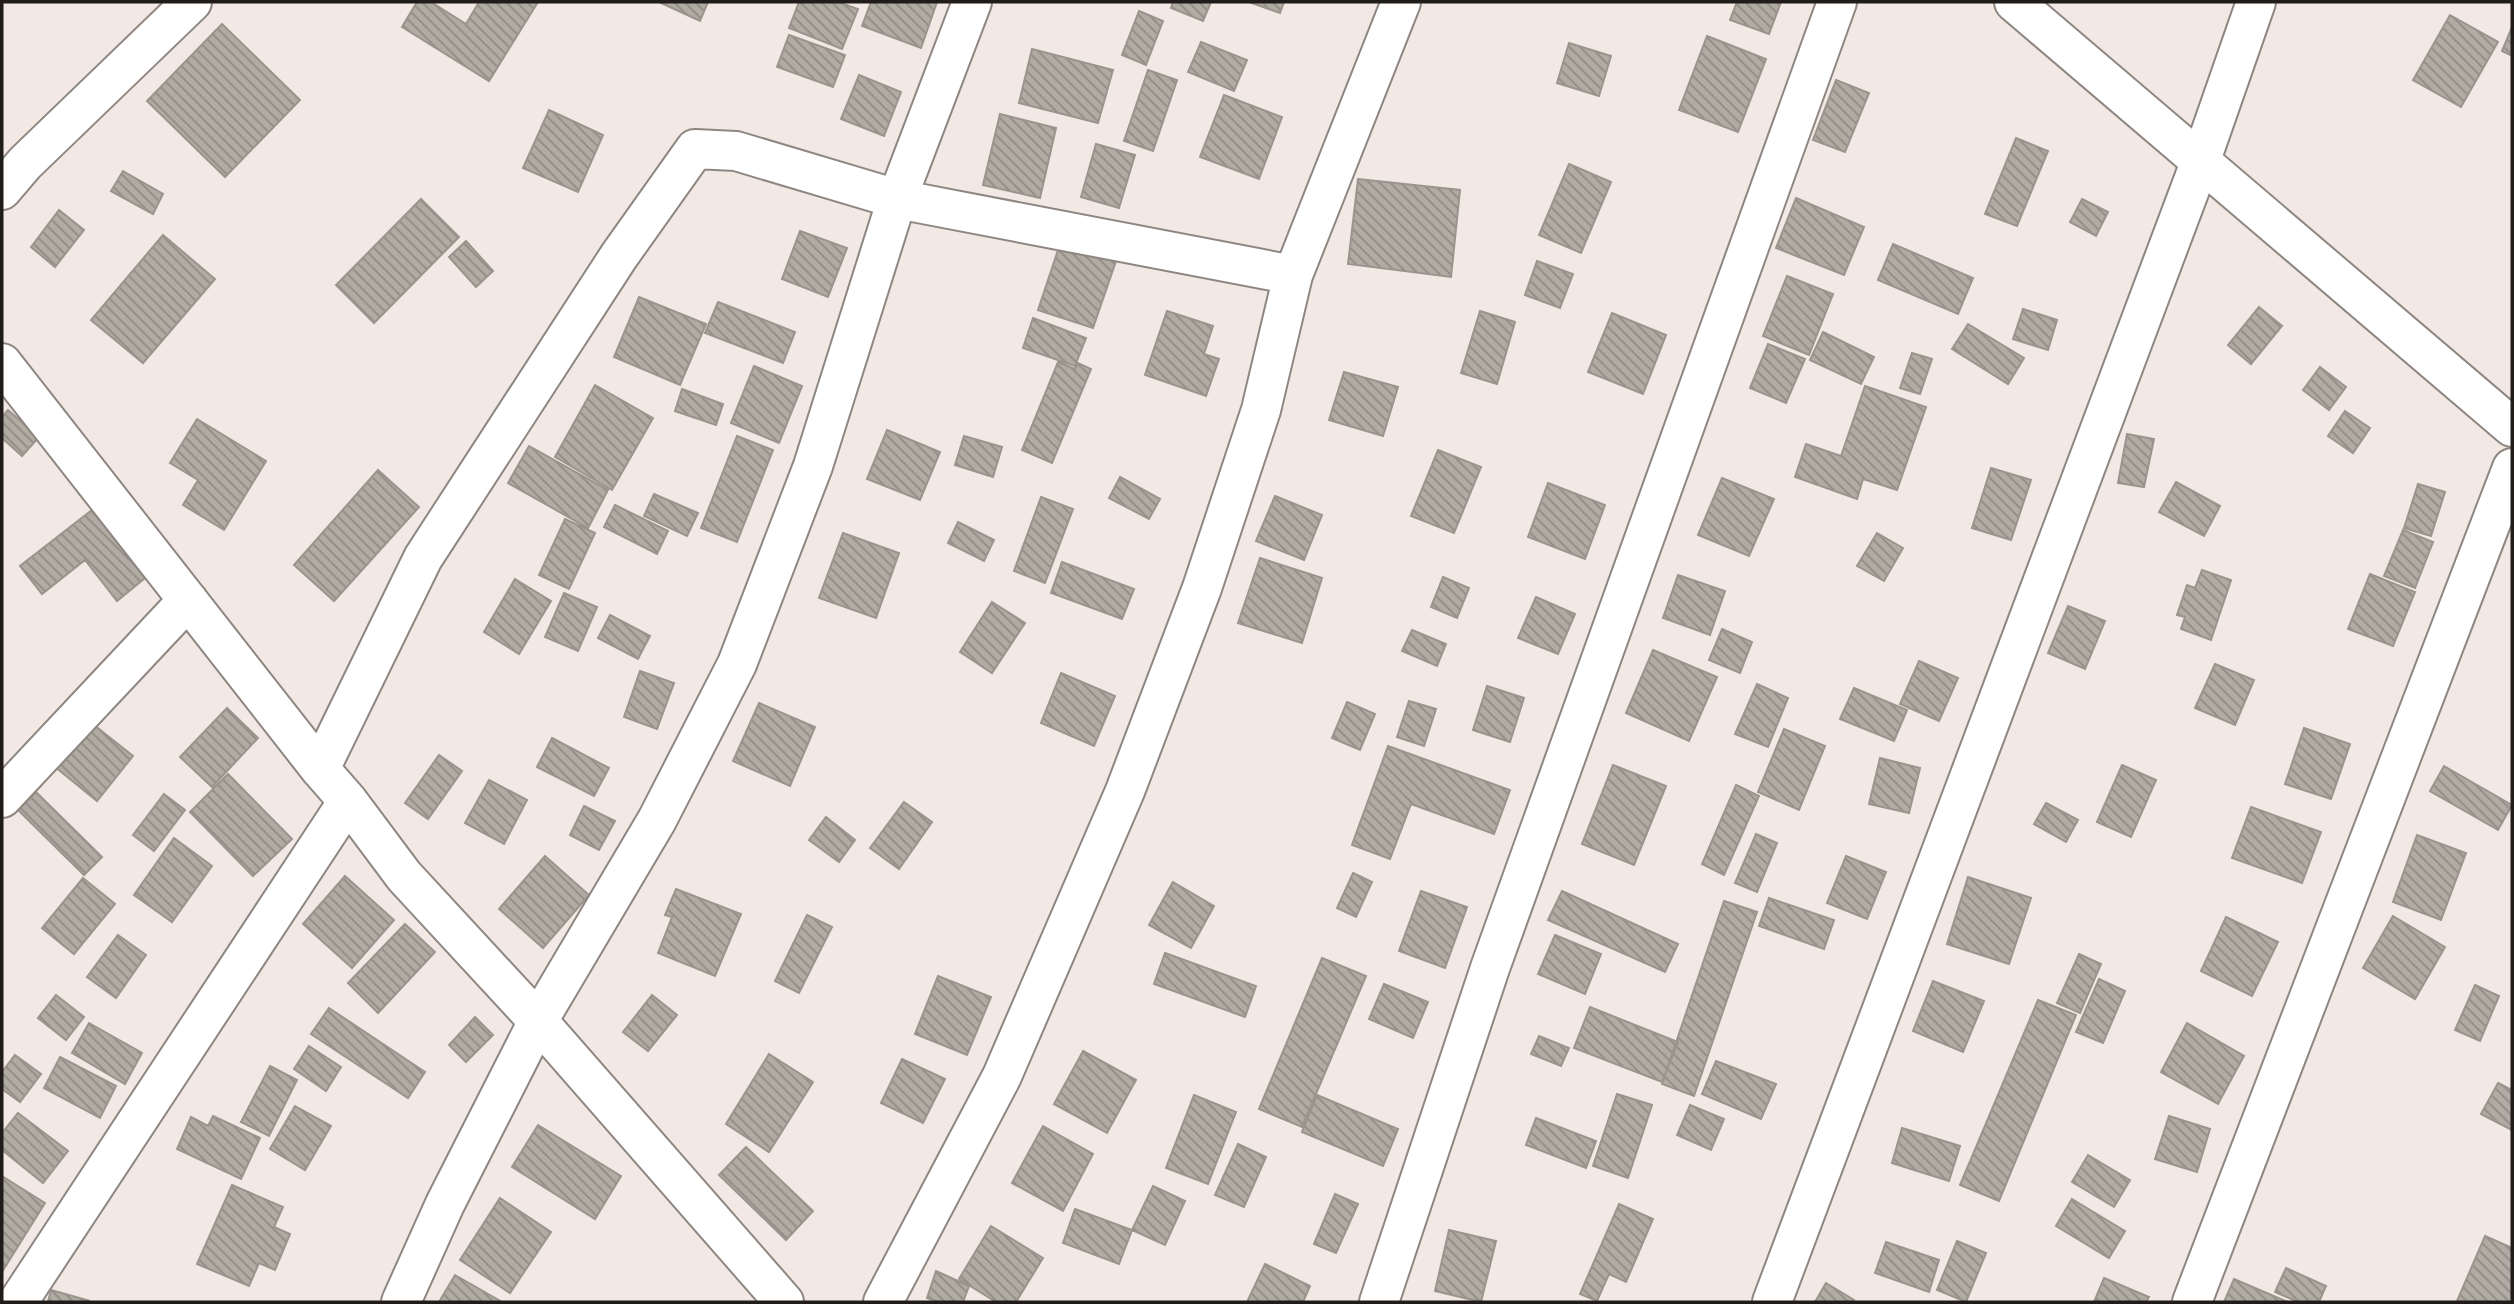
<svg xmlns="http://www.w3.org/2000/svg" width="2514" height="1304" viewBox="0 0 2514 1304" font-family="Raleway,sans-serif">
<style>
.building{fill:url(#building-back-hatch);stroke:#99958d;stroke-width:2}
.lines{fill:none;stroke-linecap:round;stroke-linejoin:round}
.minor-casing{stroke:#8e8681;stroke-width:42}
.tertiary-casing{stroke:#8e8681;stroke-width:42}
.minor{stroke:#fff;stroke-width:38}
.tertiary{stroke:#fff;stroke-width:38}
</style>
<defs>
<pattern id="building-back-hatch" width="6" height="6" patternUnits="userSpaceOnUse" patternTransform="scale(1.75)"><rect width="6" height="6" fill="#b0aba3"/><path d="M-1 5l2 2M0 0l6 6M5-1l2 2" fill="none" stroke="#8f8a84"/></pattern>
</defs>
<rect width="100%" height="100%" fill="#f3e9e4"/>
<path class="building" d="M417,2H431L466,24L479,2H538L489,81L402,27Z
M659,2H708L700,21Z
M799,2H838L858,9L842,49L789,28Z
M871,2H937L921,48L862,26Z
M1173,2H1211L1203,21L1171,8Z
M1249,2H1284L1280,13Z
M1737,2H1781L1769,34L1730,20Z
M1139,11L1163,21L1146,65L1122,55Z
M2450,15L2498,42L2461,107L2413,80Z
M222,24L300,100L225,177L147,101Z
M2512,27V56L2502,51Z
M789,35L845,55L833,87L777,67Z
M1707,36L1766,59L1738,132L1679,110Z
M1201,42L1247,60L1234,91L1188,72Z
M1569,43L1611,56L1599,96L1557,83Z
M1032,49L1113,70L1098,123L1019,103Z
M1148,70L1177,80L1153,151L1124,141Z
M859,75L901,92L884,136L841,119Z
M1836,80L1869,93L1845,152L1813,140Z
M1224,95L1282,117L1259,179L1200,157Z
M549,110L603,135L578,192L523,168Z
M1000,114L1056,128L1040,198L983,185Z
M2016,138L2048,151L2017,226L1985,214Z
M1096,144L1135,155L1119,208L1081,197Z
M1569,164L1611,182L1581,253L1539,235Z
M123,171L163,194L153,214L111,191Z
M1358,179L1460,190L1451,277L1348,264Z
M1796,198L1864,227L1844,275L1776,248Z
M421,199L459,237L374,323L336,285Z
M2082,199L2108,212L2096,236L2070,222Z
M59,210L84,230L55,267L31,247Z
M800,231L847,248L828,297L782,279Z
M163,235L215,279L143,363L91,320Z
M466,241L493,271L476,287L449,257Z
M1061,241L1116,261L1093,328L1038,310Z
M1893,244L1973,278L1958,314L1878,280Z
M1537,261L1573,274L1560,308L1525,295Z
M1787,276L1833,294L1809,355L1763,336Z
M639,297L706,324L680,385L614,357Z
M718,302L795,332L783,363L705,333Z
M2259,307L2282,326L2251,364L2228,345Z
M2023,309L2057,320L2048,350L2013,339Z
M1167,311L1213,326L1204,354L1219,359L1206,396L1145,375Z
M1480,311L1515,322L1497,384L1461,373Z
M1612,313L1666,335L1643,394L1588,372Z
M1033,318L1086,338L1075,366L1023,348Z
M1968,324L2024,358L2008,384L1952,349Z
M1823,332L1874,357L1861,384L1810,360Z
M1768,344L1805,359L1786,403L1750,388Z
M1912,353L1932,359L1920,394L1900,388Z
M1058,362L1075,369L1078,363L1091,369L1052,463L1022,450Z
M754,366L802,386L779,443L731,423Z
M2320,367L2346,387L2329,410L2303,390Z
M1344,372L1398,387L1383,436L1329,420Z
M595,385L653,418L612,490L555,457Z
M1865,386L1926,407L1897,490L1863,479L1857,499L1795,477L1806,444L1841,456Z
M682,389L723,404L716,425L675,411Z
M8,410L39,437L22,456L2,438V417Z
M2345,411L2370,428L2353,453L2328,436Z
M197,419L266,461L224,530L183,505L198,480L170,463Z
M887,430L940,452L920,500L867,479Z
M2127,434L2154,439L2144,487L2118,483Z
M737,436L773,450L737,542L701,528Z
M964,436L1002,447L993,477L955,465Z
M529,446L608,490L588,528L508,483Z
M1438,450L1481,467L1454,533L1411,516Z
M1991,468L2031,480L2011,540L1972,528Z
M378,470L419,507L334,601L294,565Z
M1120,477L1160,499L1149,519L1109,498Z
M1722,478L1774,499L1749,556L1698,535Z
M2176,482L2220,506L2204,536L2159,512Z
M1548,483L1605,505L1585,559L1528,537Z
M2418,484L2445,492L2431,536L2404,528Z
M654,494L698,513L687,536L644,516Z
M1275,496L1322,515L1304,560L1256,541Z
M1041,497L1073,509L1045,583L1014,571Z
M615,505L668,531L657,554L604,527Z
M92,510L145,578L117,601L85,560L42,594L20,566Z
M565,519L595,533L569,589L539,575Z
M958,522L994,540L984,561L948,543Z
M2403,530L2433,542L2415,588L2384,576Z
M843,533L899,553L876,618L819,598Z
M1877,533L1903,548L1884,581L1857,566Z
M1260,558L1322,578L1302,643L1238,623Z
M1062,562L1134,589L1122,619L1051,593Z
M2202,570L2231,580L2211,640L2181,629L2185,617L2177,615L2187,585L2195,588Z
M2370,574L2415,592L2393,646L2348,629Z
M1678,575L1725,591L1710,635L1663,618Z
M1443,577L1469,588L1457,618L1431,607Z
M515,579L551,601L519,654L484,632Z
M564,593L597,607L578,651L545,637Z
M1536,597L1575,614L1558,654L1518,638Z
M992,602L1025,623L992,673L960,652Z
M2068,606L2105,621L2085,669L2048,653Z
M610,615L650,636L638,659L598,638Z
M1722,629L1752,642L1740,673L1709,660Z
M1412,630L1446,644L1437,666L1402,651Z
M1653,650L1717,677L1689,741L1626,713Z
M1919,661L1958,678L1939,721L1900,704Z
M2215,664L2254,680L2235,725L2195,708Z
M640,671L674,683L657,729L624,717Z
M1061,673L1115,696L1094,746L1041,723Z
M1757,684L1788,698L1768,747L1735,734Z
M1487,686L1524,698L1510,742L1473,730Z
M1854,688L1907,710L1894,741L1840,719Z
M1409,701L1436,709L1424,746L1397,737Z
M1347,702L1375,714L1360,750L1332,738Z
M759,703L815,727L790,786L733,761Z
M227,708L258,738L212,787L180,757Z
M89,721L133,756L97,801L54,766Z
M2304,728L2350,744L2331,799L2285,784Z
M1784,729L1825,746L1799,810L1758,792Z
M552,738L609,768L594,796L537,767Z
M1388,746L1510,790L1494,834L1411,804L1390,859L1352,845Z
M439,755L462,771L428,819L405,803Z
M1880,758L1920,768L1909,813L1869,804Z
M1613,765L1666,786L1634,865L1582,844Z
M2122,765L2156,780L2131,837L2097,822Z
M2444,766L2512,805L2498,830L2430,791Z
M228,774L292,839L253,876L190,812Z
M489,780L527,800L504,844L465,823Z
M1736,785L1759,796L1724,875L1702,864Z
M36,792L102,857L84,875L18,810Z
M164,794L185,810L154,851L133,835Z
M904,802L932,822L899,869L870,848Z
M2046,803L2078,820L2066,842L2034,824Z
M584,806L615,821L599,850L570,835Z
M2251,807L2321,832L2302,883L2232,858Z
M826,817L855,840L839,862L809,840Z
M1756,834L1777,843L1757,892L1735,883Z
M2417,835L2466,853L2441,920L2393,902Z
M174,838L212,866L172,922L134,895Z
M545,856L589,895L543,948L499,909Z
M1846,856L1886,872L1867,919L1827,903Z
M1353,873L1372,882L1356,917L1337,908Z
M345,876L394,920L352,968L303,924Z
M1968,877L2031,898L2009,964L1947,944Z
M83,878L115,904L74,954L42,928Z
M1173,882L1214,906L1191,948L1149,925Z
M676,889L741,914L715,976L658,953L672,917L665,915Z
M1421,891L1467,907L1445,968L1399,951Z
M1562,891L1678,944L1665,972L1548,920Z
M1769,898L1834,920L1824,949L1759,926Z
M1724,901L1757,912L1694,1096L1662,1084Z
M807,915L832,927L799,993L775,981Z
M2393,916L2445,947L2415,999L2363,968Z
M2226,917L2278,942L2252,996L2201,971Z
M405,924L435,952L378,1013L348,983Z
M118,935L146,955L116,998L87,977Z
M1555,935L1601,954L1585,994L1538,974Z
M1165,953L1256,986L1245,1017L1154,984Z
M2079,954L2101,964L2080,1013L2057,1003Z
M1322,958L1366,976L1302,1127L1259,1109Z
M938,976L991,997L967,1055L915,1034Z
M2099,979L2125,991L2103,1043L2076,1032Z
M1933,981L1984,1001L1963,1052L1913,1031Z
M1384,984L1428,1002L1413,1038L1369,1019Z
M2475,985L2499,996L2480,1041L2455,1030Z
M56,995L84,1017L66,1040L38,1018Z
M652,995L677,1015L648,1051L623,1032Z
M2038,1000L2076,1015L1999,1201L1960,1185Z
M1590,1007L1678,1042L1662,1082L1574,1048Z
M329,1008L425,1072L408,1098L311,1034Z
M475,1017L493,1035L466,1062L449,1045Z
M89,1023L142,1053L125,1084L72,1053Z
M2187,1023L2244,1056L2218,1104L2161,1072Z
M1539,1036L1569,1048L1561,1066L1531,1054Z
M309,1046L341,1067L326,1091L294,1069Z
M1083,1051L1136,1080L1107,1133L1054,1104Z
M769,1054L813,1082L769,1152L726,1124Z
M15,1055L41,1074L20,1102L2,1089V1072Z
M60,1057L116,1086L100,1118L44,1088Z
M902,1059L945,1079L923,1123L881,1103Z
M1716,1061L1776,1084L1761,1119L1702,1094Z
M270,1066L297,1080L269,1136L241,1122Z
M2498,1083L2512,1090V1130L2481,1114Z
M1617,1094L1652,1105L1628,1178L1593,1166Z
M1194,1095L1236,1112L1208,1184L1166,1168Z
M1317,1095L1398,1129L1383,1166L1302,1132Z
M1690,1105L1724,1119L1711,1150L1677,1135Z
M295,1106L331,1126L305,1170L270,1149Z
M18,1113L68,1151L43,1183L2,1150V1133Z
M213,1116L260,1138L241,1179L177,1149L191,1117L208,1126Z
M2169,1116L2210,1129L2197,1172L2155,1159Z
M1536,1118L1596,1141L1586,1168L1526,1145Z
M538,1125L621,1176L595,1219L512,1167Z
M1043,1126L1093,1154L1063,1211L1012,1183Z
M1902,1128L1960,1146L1949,1181L1892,1163Z
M1238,1144L1266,1157L1244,1207L1215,1195Z
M746,1147L813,1211L786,1240L719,1175Z
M2088,1155L2130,1180L2114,1207L2072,1182Z
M2,1176L45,1203L2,1272Z
M232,1185L283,1207L274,1227L290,1234L275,1270L259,1263L249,1286L197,1264Z
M1153,1186L1185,1201L1165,1245L1132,1230Z
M1335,1194L1358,1204L1336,1253L1314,1244Z
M500,1198L551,1232L510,1293L460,1260Z
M2072,1199L2125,1231L2109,1258L2056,1226Z
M1619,1204L1653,1219L1626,1282L1609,1274L1597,1301L1580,1294Z
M1075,1209L1132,1230L1119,1264L1063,1243Z
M991,1226L1043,1258L1016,1302H996L959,1279Z
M1449,1230L1496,1241L1481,1302L1435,1291Z
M2485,1236L2512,1248V1302L2457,1301Z
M1957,1241L1986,1253L1966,1302L1937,1290Z
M1886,1242L1939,1260L1929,1292L1875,1273Z
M1265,1264L1310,1286L1303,1302H1247Z
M2286,1268L2326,1286L2319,1302H2298L2275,1292Z
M936,1271L969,1286L963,1302H939L927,1298Z
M455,1275L502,1302H439Z
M2104,1278L2149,1297L2146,1302H2094Z
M2234,1279L2288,1302H2224Z
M1826,1283L1854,1300L1852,1302H1815Z
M51,1290L90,1301L48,1302Z"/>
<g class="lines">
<defs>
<path id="minor" d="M2,190L25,163L192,2
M2,363L320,769L348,801L404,876L538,1021L784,1302
M320,769L423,558L619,256L695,149L736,151L897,199L1293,275
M2,798L188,600
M18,1302L348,801
M401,1302L445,1204L538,1021L657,820L737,664L813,466L897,199L972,2
M883,1302L1002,1076L1125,791L1202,588L1261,410L1293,275L1401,2
M1379,1302L1490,968L1837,2
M1772,1302L2201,160L2256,2
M2192,1302L2512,468"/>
<path id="tertiary" d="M2014,2L2512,427"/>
</defs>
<use href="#minor" class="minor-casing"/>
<use href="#tertiary" class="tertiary-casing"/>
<use href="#minor" class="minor"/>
<use href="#tertiary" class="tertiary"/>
</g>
<rect width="2514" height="1304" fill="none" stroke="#1f1c1a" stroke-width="7"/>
</svg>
